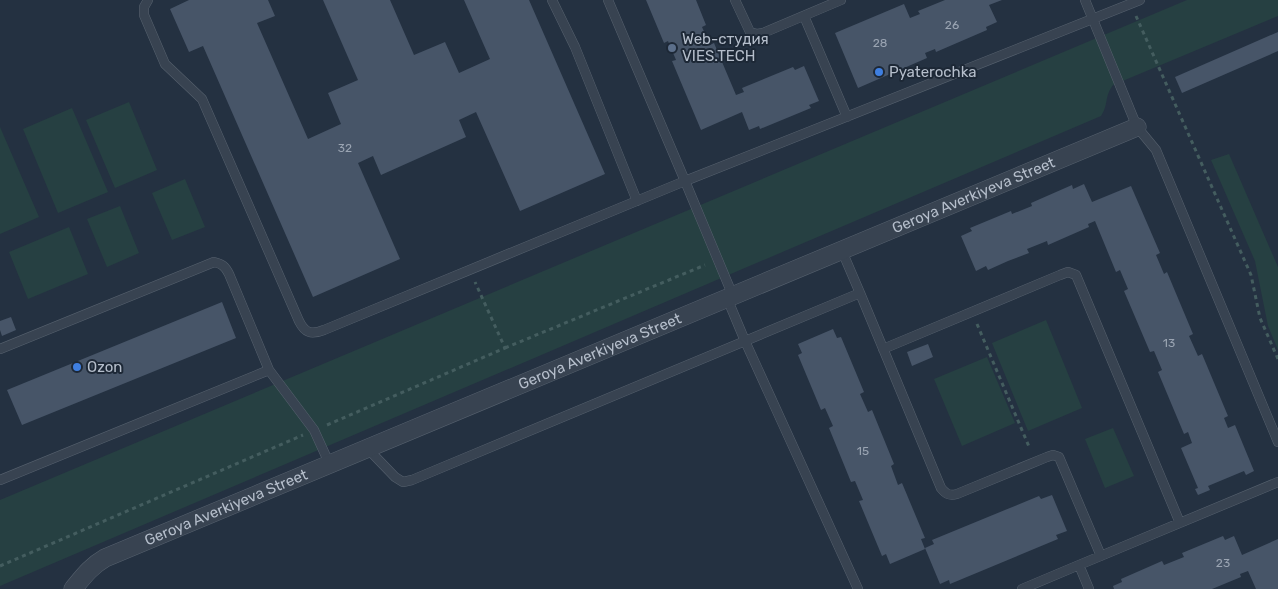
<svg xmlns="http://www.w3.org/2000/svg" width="1278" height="589" viewBox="0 0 1278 589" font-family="Rubik,sans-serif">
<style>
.green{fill:#264042}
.building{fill:#475568}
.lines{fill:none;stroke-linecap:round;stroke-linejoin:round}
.lane-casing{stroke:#56616e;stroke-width:10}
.street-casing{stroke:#56616e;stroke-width:19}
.path{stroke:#445d5f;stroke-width:3;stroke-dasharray:4 4;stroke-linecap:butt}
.lane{stroke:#384351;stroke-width:9}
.street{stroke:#384351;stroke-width:18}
.service-dot{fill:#5c6f8a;stroke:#1d2836;stroke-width:2}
.shop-dot{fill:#3f7fe0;stroke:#1d2836;stroke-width:2}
.labels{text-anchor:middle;stroke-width:4;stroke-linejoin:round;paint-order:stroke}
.number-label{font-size:12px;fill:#9aa4b2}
.poi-label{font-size:15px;fill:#b5becb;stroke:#1d2836;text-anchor:start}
.street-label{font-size:15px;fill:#b5becb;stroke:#1d2836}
</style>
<rect width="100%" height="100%" fill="#243141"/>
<path class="green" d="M1187,0H1278V16L1113,85C1104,97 1109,104 1101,116L0,586V500Z
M129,102L157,170L115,188L86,120Z
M72,108L108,192L58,213L23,129Z
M0,127L39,217L0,234Z
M1229,154L1278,267V350L1268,326L1255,261L1211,160Z
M185,179L205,227L172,240L152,193Z
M120,206L139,253L107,267L87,219Z
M69,227L88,274L28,299L9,252Z
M1046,320L1082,408L1028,431L992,343Z
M987,357L1015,423L962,446L934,379Z
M1113,428L1134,476L1105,488L1085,439Z"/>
<path class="building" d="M189,0H268L275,16L257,23L308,139L341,124L328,93L358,80L323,0H390L414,55L445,42L459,73L490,59L464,0H529L605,174L520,211L476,112L459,120L466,137L381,175L373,156L358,163L400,259L313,297L203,46L189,52L170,9Z
M646,0H696L706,25L702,27L710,45L714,43L736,95L744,92L742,88L793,67L795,70L804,66L819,101L809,105L811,108L760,129L759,126L749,130L742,112L701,130L672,61L676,60L668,41L664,43Z
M945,0H1002L989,5L997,22L986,27L987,30L936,52L935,49L925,53L927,58L858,88L835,33L904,4L910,18L920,14L918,11Z
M1278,32V51L1182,93L1175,77Z
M1084,184L1092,202L1131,186L1160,253L1156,255L1164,274L1167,272L1193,334L1189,336L1198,356L1202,354L1228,416L1224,418L1228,428L1235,425L1254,471L1246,475L1244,471L1208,486L1210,490L1198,495L1195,489L1198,488L1181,448L1192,443L1188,432L1184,434L1158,372L1162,370L1154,351L1150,352L1124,291L1128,289L1120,270L1116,272L1095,221L1088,224L1089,227L1048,245L1047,241L1027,249L1029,253L1008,261L988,270L986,266L976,271L961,236L972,231L970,228L1011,211L1012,214L1032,206L1031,203L1072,185L1073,189Z
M222,302L236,338L22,425L7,390Z
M11,317L16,330L2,336L0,330V321Z
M833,329L837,338L841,337L864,392L860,394L868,412L872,410L894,464L891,466L898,485L902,483L925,538L921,539L925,549L890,564L886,554L882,556L859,501L863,500L855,481L851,482L829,428L833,426L825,408L821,410L798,355L802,353L798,344Z
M928,344L933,357L912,366L907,352Z
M1052,495L1067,531L1056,535L1058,539L950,584L949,580L940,584L925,548L934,544L932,540L1039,496L1041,499Z
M1223,536L1225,540L1234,536L1242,555L1278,539V589H1256L1248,571L1240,574L1241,577L1212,589H1114L1113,586L1122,582L1121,579L1162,561L1164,565L1184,557L1182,553Z"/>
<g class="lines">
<defs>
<path id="lane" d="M148,0L144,7V15L165,64L202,99L299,321C305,333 311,335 324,330L685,181L733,296
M552,0L575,47L637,201
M608,0L685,181L1140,0
M735,0L750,32L757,34L763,33L841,0
M1085,0L1137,127L1156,150L1278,442
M804,16L847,117
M842,251L860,293
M727,298L745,341L858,589
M0,349L214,262C222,264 225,266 229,274L269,370L0,480
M883,349L1060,275L1068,272L1076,275L1180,523
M269,370L314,430L330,465
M368,449L395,477L403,482L412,480L860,293L941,488C946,494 949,496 957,494L1047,457L1053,455L1059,457L1101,556
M1022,589L1079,565
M1089,589L1079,565L1278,482"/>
<g id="street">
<path id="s1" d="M73,589C83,577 91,566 105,558L1137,127"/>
</g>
</defs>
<use href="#lane" class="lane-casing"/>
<use href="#street" class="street-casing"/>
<path class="path" d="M1136,16L1251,275L1260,318L1278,359
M977,324L1030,449
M505,348L705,265
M327,425L505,348L475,282
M0,566L303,435"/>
<use href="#lane" class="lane"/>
<use href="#street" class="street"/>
</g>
<circle class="service-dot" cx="672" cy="48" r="5"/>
<g class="shop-dot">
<circle cx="879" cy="72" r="5"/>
<circle cx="77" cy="367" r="5"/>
</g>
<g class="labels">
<g class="number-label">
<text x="952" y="29">26</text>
<text x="880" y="47">28</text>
<text x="345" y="152">32</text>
<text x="1169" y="347">13</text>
<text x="863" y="455">15</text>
<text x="1223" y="567">23</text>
</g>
<g class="poi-label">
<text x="682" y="44">Web-студия<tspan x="682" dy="17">VIES.TECH</tspan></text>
<text x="889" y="77">Pyaterochka</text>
<text x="87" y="372">Ozon</text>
</g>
<g class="street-label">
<text dy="5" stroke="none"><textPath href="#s1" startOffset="986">Geroya Averkiyeva Street</textPath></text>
<text dy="5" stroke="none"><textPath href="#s1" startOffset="581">Geroya Averkiyeva Street</textPath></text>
<text dy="5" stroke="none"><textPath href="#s1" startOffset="176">Geroya Averkiyeva Street</textPath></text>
</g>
</g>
</svg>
